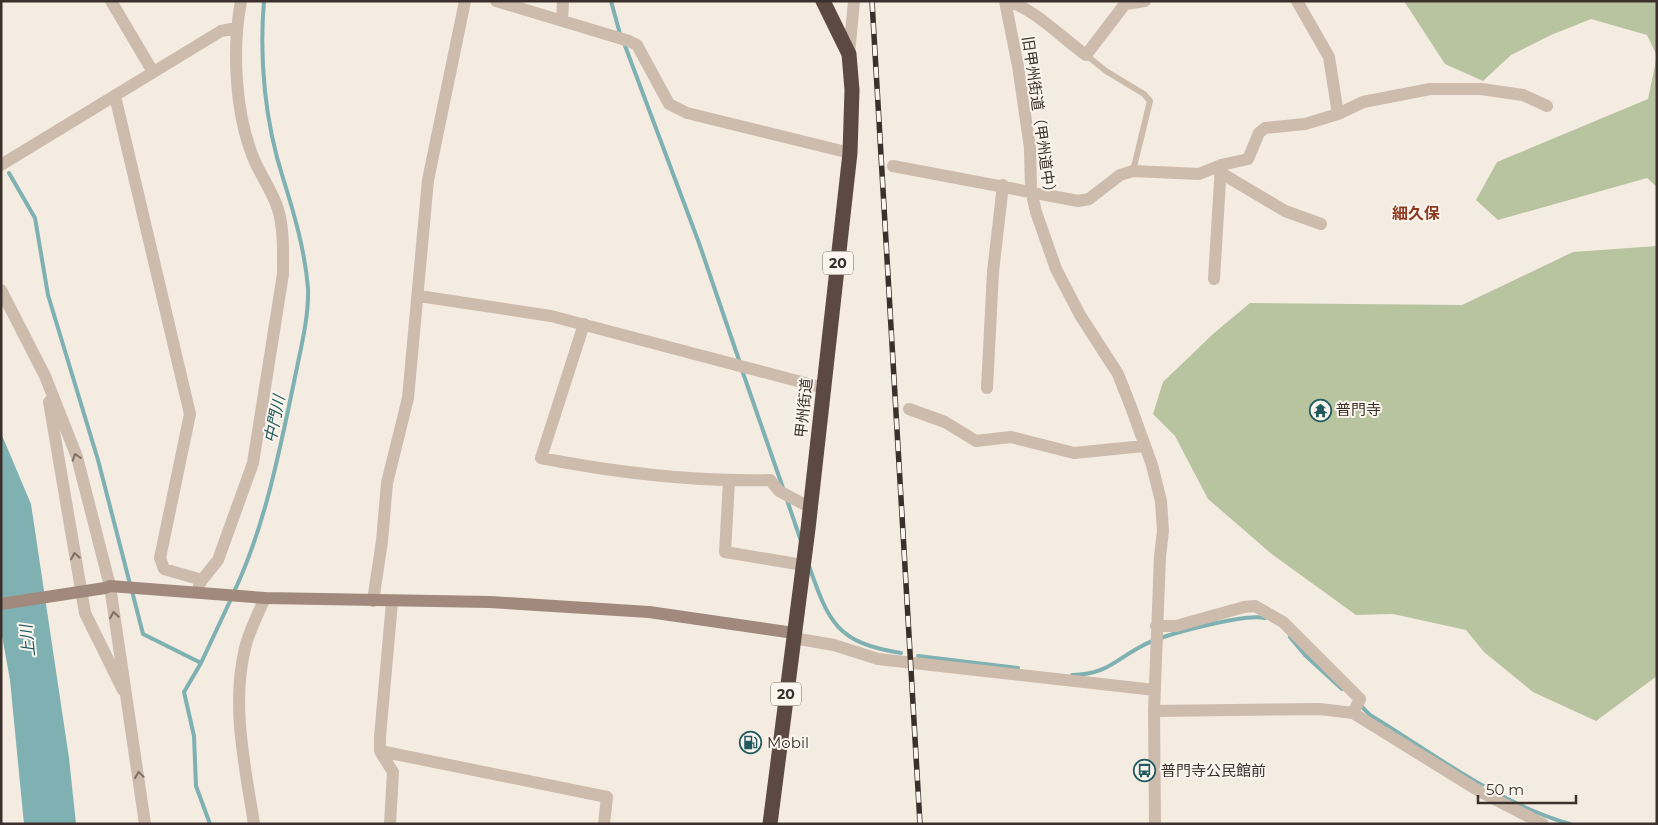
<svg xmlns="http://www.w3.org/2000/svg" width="1658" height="825" viewBox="0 0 1658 825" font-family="Montserrat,'Noto Sans JP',sans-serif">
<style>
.green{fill:#b8c4a0}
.water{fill:#7fb0b2}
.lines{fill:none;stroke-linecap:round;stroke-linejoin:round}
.stream{stroke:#7fb0b2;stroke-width:4}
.lane{stroke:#cdbbac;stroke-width:6}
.street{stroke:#cdbbac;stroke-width:12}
.secondary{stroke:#a18a7d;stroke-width:12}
.highway{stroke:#5c4a42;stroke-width:15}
.rail-casing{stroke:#3b302b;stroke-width:5.5}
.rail{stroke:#fbf5ee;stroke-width:4;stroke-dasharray:11;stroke-linecap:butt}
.secondary-bridge{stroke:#a18a7d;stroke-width:12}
.oneway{stroke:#7d6f65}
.labels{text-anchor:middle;stroke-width:4;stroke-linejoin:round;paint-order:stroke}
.shield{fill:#fbf5ee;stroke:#756b66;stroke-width:1}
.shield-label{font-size:14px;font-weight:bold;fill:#3b302b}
.street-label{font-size:15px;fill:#3b302b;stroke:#fbf5ee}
.poi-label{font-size:15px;fill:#3b302b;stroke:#fbf5ee;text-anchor:start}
.neighbourhood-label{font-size:16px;font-weight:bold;fill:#8c3b22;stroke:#fbf5ee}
.water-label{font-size:16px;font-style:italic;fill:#1f5a5e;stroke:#fbf5ee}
</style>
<rect width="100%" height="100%" fill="#f4ebe1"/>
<path class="green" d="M1404,1H1657V187L1647,178L1498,220L1476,200L1497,162L1648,99L1657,56L1647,35L1591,19L1551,35L1511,55L1483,81L1445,64Z
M1657,246V676L1596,721L1533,692L1484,652L1466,630L1393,614L1356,615L1273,555L1208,499L1175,436L1153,414L1163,382L1213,334L1250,303L1462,305L1573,252Z"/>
<path class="water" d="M1,433L31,504L69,758L76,824H24L10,680L1,630Z"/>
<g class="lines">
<path class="stream" d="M611,1L620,34
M624,43L699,243L740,363
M9,173L35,218L48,295L98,460L130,584
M742,370L783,488
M787,500L801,541
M809,566C829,623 837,643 901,653
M132,591L143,634L201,663
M234,592C265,526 279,453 294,382C300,351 309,319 308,288C305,251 294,213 283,178C265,122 259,59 264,1
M1290,637L1305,655L1342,689
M918,656L1018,668
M1072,675C1108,674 1113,661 1142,646C1161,635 1245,613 1265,618
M1360,705L1370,715C1434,754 1497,803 1570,824
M210,824L196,786L194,736L184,692L201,663L231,599"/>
<path class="lane" d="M1086,55L1106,71L1144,94L1150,101L1133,171"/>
<path class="street" d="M111,1L153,72
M496,1L629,41L637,45L669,104L687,113L850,153
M1005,1L1018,66L1030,148L1031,190L1036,212L1056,269L1080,315L1118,374L1131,407L1152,465L1161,501L1163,531L1160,556L1154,711L1155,824
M1005,1C1031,5 1064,40 1086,55L1125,4L1145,1
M1297,1L1329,57L1338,114
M562,21L563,1
M849,54L854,1
M115,96L190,414L160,558L164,569L202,580L199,585
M1,165L221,31L236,28
M893,166L1078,201L1089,199L1120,175L1133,171L1199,174L1221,165L1248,159L1259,133L1265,128L1305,124L1338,114L1363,102L1430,89H1481L1523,95L1547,106
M1221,173L1285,211L1321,224
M1214,279L1221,165
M1,290L45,376L77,457L110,586L145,824
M419,296L551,316L824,388
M584,324L541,458C618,473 692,482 770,480L779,491L811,508
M987,388L993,272L1003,185
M49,402L85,613L123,690
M909,409L945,422L976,441L1011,437L1074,453L1144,446
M729,481L725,552L803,565
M202,580L218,560L253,463L283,274C283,253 284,229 278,209C272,190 260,175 253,157C235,112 232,48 241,1
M373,601L382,541L387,483L408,398L428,180L465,1
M1156,626H1176L1244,607L1255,606L1283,622L1360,699L1353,713
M793,638L834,645L878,659L1155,690
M1154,711L1320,709L1353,713L1479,791L1543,824
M380,751L607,797L604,824
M254,824C245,766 231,706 245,648C249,631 258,614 265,598
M390,824L393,772L380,751V737L392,602"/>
<path class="secondary" d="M105,588L110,586L265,598L490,602L649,612L794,633"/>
<path class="highway" d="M770,824L808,529L850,153L852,90L849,54L823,1"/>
<defs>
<path id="rail" d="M872,1L920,824"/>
</defs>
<use href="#rail" class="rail-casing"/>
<use href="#rail" class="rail"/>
<path class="secondary-bridge" d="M1,604L105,588"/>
</g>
<defs><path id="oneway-chevron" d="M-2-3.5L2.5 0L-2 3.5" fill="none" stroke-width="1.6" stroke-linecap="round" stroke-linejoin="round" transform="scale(1.25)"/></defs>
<g class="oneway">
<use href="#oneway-chevron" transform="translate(76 457) rotate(-108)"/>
<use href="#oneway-chevron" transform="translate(75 556) rotate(-100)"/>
<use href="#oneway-chevron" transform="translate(114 615) rotate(-99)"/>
<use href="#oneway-chevron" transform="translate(139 775) rotate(-98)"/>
</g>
<defs>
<symbol id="temple-ring" viewBox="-11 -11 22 22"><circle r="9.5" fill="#fbf5ee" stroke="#1f5a5e" stroke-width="1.5"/><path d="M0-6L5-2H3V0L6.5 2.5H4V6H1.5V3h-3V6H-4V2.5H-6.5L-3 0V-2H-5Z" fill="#1f5a5e"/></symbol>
<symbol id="fuel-ring" viewBox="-11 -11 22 22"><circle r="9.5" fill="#fbf5ee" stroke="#1f5a5e" stroke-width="1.5"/><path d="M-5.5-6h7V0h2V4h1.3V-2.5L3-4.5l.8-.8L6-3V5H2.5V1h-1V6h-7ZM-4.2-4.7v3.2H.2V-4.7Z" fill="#1f5a5e"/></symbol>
<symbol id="bus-ring" viewBox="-11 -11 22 22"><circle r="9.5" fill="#fbf5ee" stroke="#1f5a5e" stroke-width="1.5"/><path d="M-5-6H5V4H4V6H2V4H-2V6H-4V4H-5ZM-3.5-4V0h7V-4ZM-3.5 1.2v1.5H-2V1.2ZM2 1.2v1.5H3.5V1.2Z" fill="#1f5a5e"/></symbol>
</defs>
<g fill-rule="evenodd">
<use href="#temple-ring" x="1308" y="398" width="25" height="25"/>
<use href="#fuel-ring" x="738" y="730" width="25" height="25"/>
<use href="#bus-ring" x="1132" y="758" width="25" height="25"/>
</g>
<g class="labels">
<g class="shield">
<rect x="823" y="251.5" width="30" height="23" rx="4"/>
<rect x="771" y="682.5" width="30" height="23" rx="4"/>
</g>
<g class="shield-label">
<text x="838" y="268">20</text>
<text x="786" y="699">20</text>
</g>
<g class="street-label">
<text transform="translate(1039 118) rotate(82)" y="5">旧甲州街道（甲州道中）</text>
<text transform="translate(804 408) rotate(-84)" y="5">甲州街道</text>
</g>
<g class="poi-label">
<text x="1336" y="415">普門寺</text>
<text x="767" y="748">Mobil</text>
<text x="1161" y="776">普門寺公民館前</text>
</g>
<g class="neighbourhood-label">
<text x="1416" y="219">細久保</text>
</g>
<g class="water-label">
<text transform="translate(274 419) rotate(-78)" y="6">中門川</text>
<text transform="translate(27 641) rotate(-96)" y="6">上川</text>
</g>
</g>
<rect width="1658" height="825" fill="none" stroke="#3b302b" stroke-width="5"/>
<path d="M1478 795v8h98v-8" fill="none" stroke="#3b302b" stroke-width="2.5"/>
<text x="1486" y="795" font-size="15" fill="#3b302b" stroke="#fbf5ee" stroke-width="4" paint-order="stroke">50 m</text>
</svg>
